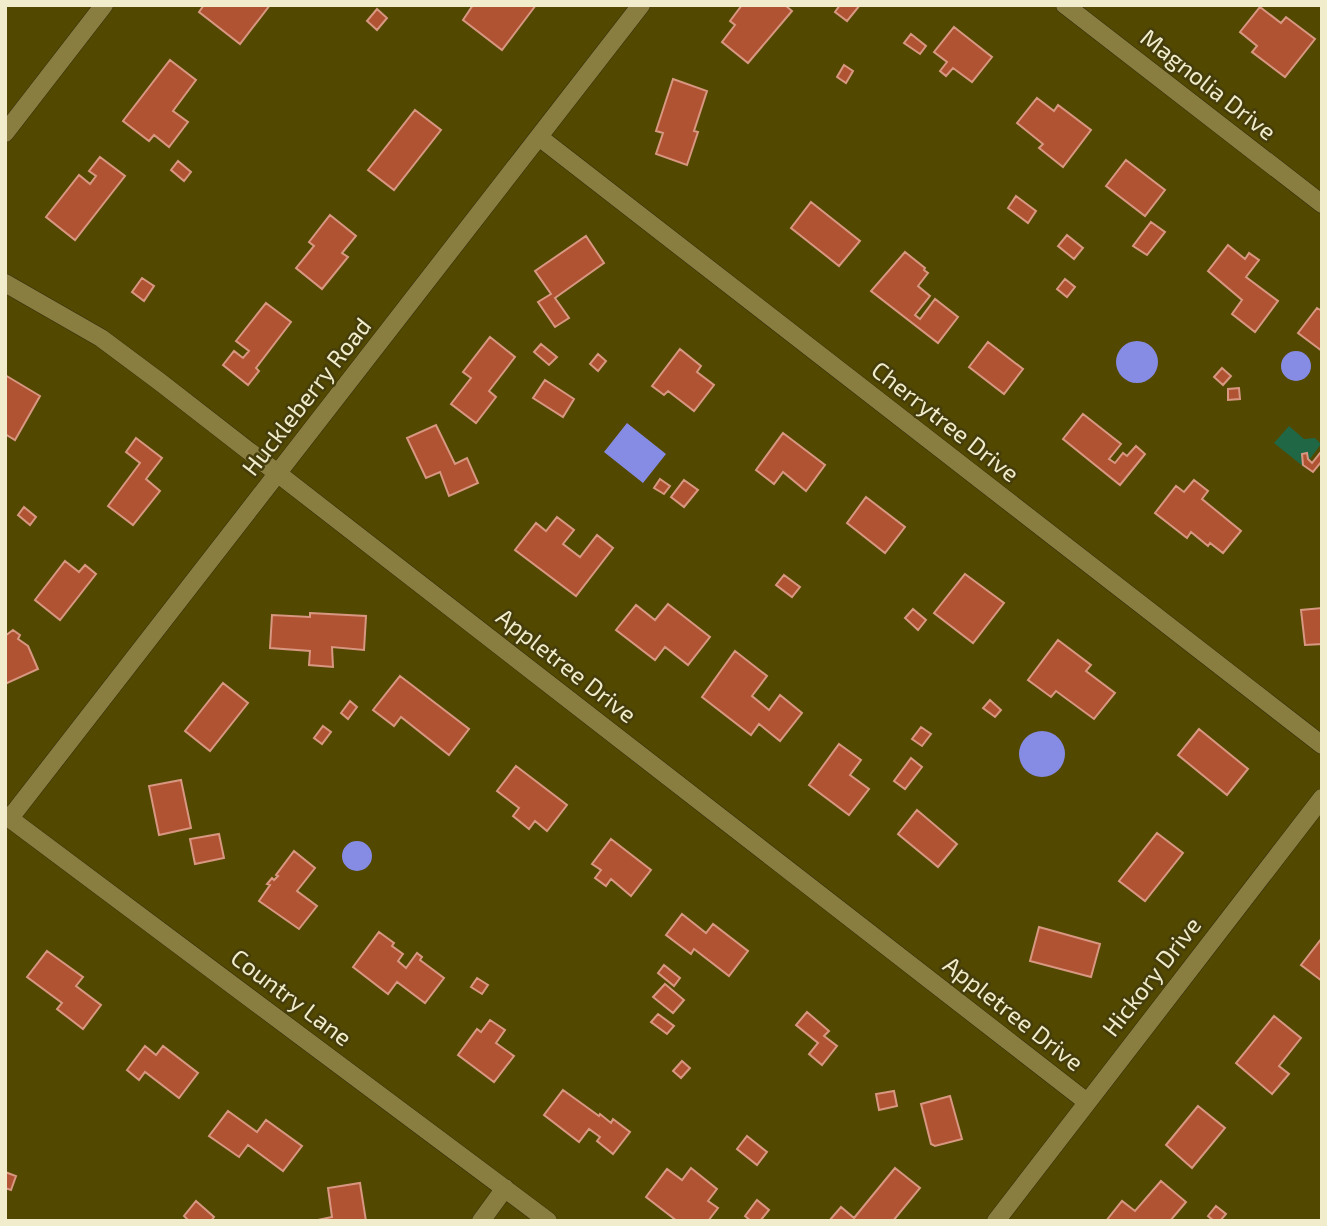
<svg xmlns="http://www.w3.org/2000/svg" width="1327" height="1226" viewBox="0 0 1327 1226" font-family="'Exo 2',sans-serif">
<style>
.green{fill:#206746}
.water{fill:#868be4}
.building{fill:#b05333;stroke:#d79781;stroke-width:2}
.lines{fill:none;stroke-linecap:round;stroke-linejoin:round}
.minor-casing{stroke:#342e0d;stroke-width:19}
.minor{stroke:#897e40;stroke-width:18}
.labels{text-anchor:middle;stroke-width:5;stroke-linejoin:round;paint-order:stroke}
.street-label{font-size:24px;fill:#f1eccc;stroke:#453d0b}
</style>
<rect width="100%" height="100%" fill="#534800"/>
<path class="green" d="M1289,426L1304,439L1315,438L1321,444L1304,467L1274,443Z"/>
<path class="water" d="M1116 362a21 21 0 1 1 42 0a21 21 0 1 1-42 0Z
M1281 366a15 15 0 1 1 30 0a15 15 0 1 1-30 0Z
M627,423L666,454L643,483L604,452Z
M1019 754a23 23 0 1 1 46 0a23 23 0 1 1-46 0Z
M342 856a15 15 0 1 1 30 0a15 15 0 1 1-30 0Z"/>
<path class="building" d="M204,5H270L240,44L199,12Z
M536,5L502,50L463,20L473,5Z
M742,5H785L792,11L748,63L722,42L735,25L730,21Z
M840,5H860L847,21L835,12Z
M1260,7L1281,23L1286,17L1315,39L1285,77L1252,52L1257,46L1240,32Z
M377,9L387,18L377,30L367,21Z
M954,27L992,57L972,82L953,68L946,76L940,71L947,62L934,52Z
M911,34L926,46L920,54L904,43Z
M170,60L196,80L173,111L188,122L169,147L154,135L149,141L123,121Z
M844,65L853,71L846,83L837,77Z
M673,79L707,91L694,131L698,132L687,165L656,154L663,133L656,131Z
M1037,98L1054,111L1058,105L1091,130L1063,167L1039,148L1043,144L1017,123Z
M415,110L441,130L394,190L368,170Z
M100,157L125,176L75,240L46,217L79,175L90,184L96,176L89,171Z
M1126,160L1165,190L1145,216L1106,186Z
M178,161L191,172L184,181L171,170Z
M1016,196L1036,211L1028,223L1008,208Z
M811,202L860,241L839,266L791,228Z
M330,215L356,236L342,253L348,257L322,289L296,268L314,246L309,242Z
M1151,222L1165,232L1147,255L1133,246Z
M1067,235L1083,248L1074,259L1058,246Z
M586,236L604,263L555,298L569,318L555,327L538,302L551,294L535,271Z
M1228,245L1245,259L1249,253L1259,260L1246,277L1278,301L1255,332L1232,314L1242,300L1208,271Z
M905,252L925,268L924,270L928,273L918,286L930,296L915,315L920,319L935,299L958,317L938,343L871,291Z
M142,278L154,286L144,301L132,292Z
M1065,279L1075,287L1067,297L1057,289Z
M266,303L291,322L256,368L259,371L248,385L223,365L234,351L243,358L249,351L236,341Z
M1317,308L1322,311V351L1298,333Z
M490,337L515,357L489,391L496,397L476,423L451,404L471,378L463,372Z
M988,342L1023,369L1004,394L969,367Z
M541,344L557,357L549,365L534,352Z
M680,349L701,366L697,372L714,385L694,411L668,391L664,395L652,386Z
M598,354L606,361L598,371L590,364Z
M1222,368L1231,376L1223,385L1214,377Z
M5,375L40,396L15,440L5,434Z
M545,380L574,399L563,417L533,398Z
M1239,388L1240,399L1228,400V389Z
M1083,414L1121,444L1109,459L1115,463L1123,453L1127,456L1136,446L1145,454L1120,485L1063,439Z
M436,425L455,464L467,458L478,483L449,496L440,472L426,478L407,438Z
M783,433L825,465L806,491L783,472L774,484L756,470Z
M136,438L162,458L146,479L160,491L133,525L108,506L140,463L126,452Z
M1307,453L1308,459L1312,463L1320,453L1322,454V461L1313,472L1303,465L1302,454Z
M660,479L670,486L664,494L654,488Z
M684,480L698,490L684,507L671,497Z
M1194,480L1208,491L1202,499L1241,531L1223,553L1210,543L1208,546L1191,532L1187,538L1155,513L1176,486L1184,492Z
M866,497L905,527L885,553L847,523Z
M24,507L36,517L30,525L18,515Z
M557,517L574,530L563,544L580,557L597,535L613,548L576,596L515,550L536,523L546,531Z
M65,561L79,572L85,565L96,574L60,620L35,600Z
M965,574L1004,603L973,643L934,613Z
M784,575L800,587L792,597L776,585Z
M668,604L710,637L688,665L665,647L655,660L616,630L636,605L655,620Z
M1322,608V644L1305,645L1301,610Z
M913,609L926,620L918,630L905,618Z
M310,613L366,616L364,650L332,647L333,667L309,665L310,651L270,648L272,615L310,617Z
M13,630L20,635L18,639L28,646L38,669L5,684V636Z
M1058,640L1091,665L1086,671L1115,693L1094,719L1056,691L1051,697L1028,680Z
M735,651L767,676L752,696L769,710L780,695L802,713L780,741L759,724L751,735L702,697Z
M400,676L469,729L449,755L401,717L394,726L373,710Z
M223,683L248,703L210,751L185,731Z
M990,700L1001,710L995,717L983,708Z
M350,701L357,707L348,719L341,713Z
M323,726L331,732L322,744L314,738Z
M921,727L931,734L922,746L912,739Z
M1199,729L1248,769L1227,795L1178,755Z
M839,744L861,760L850,775L869,789L849,815L809,785Z
M911,758L922,767L905,789L894,781Z
M516,766L567,805L547,831L535,821L529,829L513,816L519,808L497,791Z
M181,780L191,828L159,835L149,786Z
M917,810L957,844L938,867L898,834Z
M1157,833L1183,853L1145,901L1119,881Z
M219,834L224,858L195,864L190,839Z
M611,839L651,870L631,896L611,879L606,886L595,878L601,870L592,864Z
M294,851L315,868L297,891L317,906L299,929L259,901L270,885L267,884L272,878L274,880L278,876L276,875Z
M682,914L706,933L713,924L748,951L729,976L694,949L691,954L666,935Z
M1039,927L1100,944L1091,977L1030,961Z
M379,932L394,943L392,946L403,954L398,961L406,968L417,953L422,957L420,960L444,978L425,1003L397,982L388,994L353,967Z
M1322,938V981L1301,965Z
M47,951L83,977L76,986L101,1005L83,1029L57,1009L62,1003L27,977Z
M664,965L680,978L674,986L658,973Z
M477,978L488,985L482,994L471,987Z
M665,984L684,1000L673,1013L653,997Z
M807,1012L829,1031L824,1036L837,1046L822,1065L809,1054L818,1043L796,1025Z
M658,1014L674,1026L667,1034L651,1022Z
M1274,1016L1301,1038L1279,1066L1289,1074L1272,1094L1236,1063Z
M490,1020L505,1030L496,1043L514,1056L494,1082L458,1055L477,1029L481,1032Z
M145,1046L156,1055L163,1046L198,1073L179,1098L145,1072L139,1080L127,1070Z
M682,1061L690,1068L681,1078L673,1071Z
M563,1090L599,1116L600,1114L611,1123L613,1119L630,1132L613,1154L597,1141L600,1137L589,1129L579,1142L544,1115Z
M894,1091L897,1106L879,1110L876,1094Z
M950,1096L962,1139L935,1146L931,1144L921,1104Z
M1198,1106L1225,1128L1192,1168L1166,1145Z
M228,1111L257,1132L266,1120L302,1146L283,1171L248,1145L239,1157L209,1136Z
M747,1136L767,1152L757,1165L737,1149Z
M691,1168L717,1189L708,1201L718,1208L708,1221H677L646,1197L667,1169L682,1180Z
M895,1168L920,1188L893,1221H829L841,1207L854,1218Z
M5,1172L16,1176L11,1190L5,1188Z
M1161,1181L1186,1202L1170,1221H1106L1122,1201L1135,1211Z
M360,1183L366,1221H313L332,1217L328,1188Z
M757,1200L769,1210L760,1221H751L745,1216Z
M196,1201L214,1217L211,1221H189L184,1216Z
M1216,1206L1226,1214L1220,1221H1214L1208,1216Z"/>
<g class="lines">
<defs>
<path id="minor" d="M1065,5L1322,204
M5,133L104,5
M539,137L1322,745
M5,283L101,338L160,382L1087,1102
M5,815L548,1221
M10,818L641,5
M481,1221L505,1188
M996,1221L1322,798"/>
</defs>
<use href="#minor" class="minor-casing"/>
<use href="#minor" class="minor"/>
</g>
<g class="labels">
<g class="street-label">
<text transform="translate(1208 85) rotate(38)" y="8">Magnolia Drive</text>
<text transform="translate(307 397) rotate(-52)" y="8">Huckleberry Road</text>
<text transform="translate(945 422) rotate(38)" y="8">Cherrytree Drive</text>
<text transform="translate(566 666) rotate(38)" y="8">Appletree Drive</text>
<text transform="translate(1152 977) rotate(-52)" y="8">Hickory Drive</text>
<text transform="translate(291 998) rotate(37)" y="8">Country Lane</text>
<text transform="translate(1013 1014) rotate(38)" y="8">Appletree Drive</text>
</g>
</g>
<rect width="1327" height="1226" fill="none" stroke="#f1eccc" stroke-width="14"/>
</svg>
